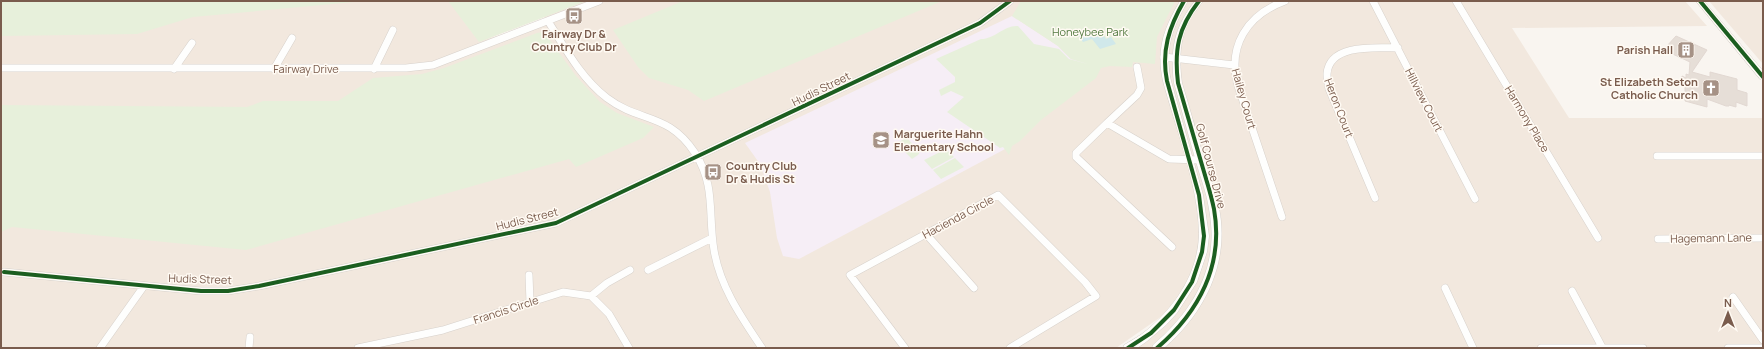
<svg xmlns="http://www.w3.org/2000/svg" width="1764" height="349" viewBox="0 0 1764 349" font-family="Manrope,sans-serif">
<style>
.residential{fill:#f2e8de;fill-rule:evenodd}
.education{fill:#f6eef6}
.green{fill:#e7f0db}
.water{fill:#d0e8ea}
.building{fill:#e6ded7;stroke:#e2d8d2}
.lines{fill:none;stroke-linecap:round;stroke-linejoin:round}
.minor-casing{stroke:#d7d1cb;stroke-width:8}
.tertiary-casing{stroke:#d7d1cb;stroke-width:1}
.minor{stroke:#fefefd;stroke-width:7}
.tertiary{fill:#fefefd;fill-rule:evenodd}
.cycleway-casing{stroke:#fffaf3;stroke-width:6}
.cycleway{stroke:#1b5e20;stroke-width:4}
.labels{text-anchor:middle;stroke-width:3;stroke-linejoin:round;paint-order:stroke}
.park-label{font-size:11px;fill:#537a41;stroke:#fffaf3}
.poi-label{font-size:11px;font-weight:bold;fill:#7a5c4d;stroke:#fffaf3;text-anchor:end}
.street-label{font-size:11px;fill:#7a5c4d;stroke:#fffaf3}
</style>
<rect width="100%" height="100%" fill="#f9f5f0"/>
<path class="residential" d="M1,1H1685L1707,26L1512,28L1569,118H1763V348H1128L1178,305L1116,348H1ZM544,17L547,21L487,39Z
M1709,1H1763V64Z"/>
<path class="education" d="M1012,16L1058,46L1071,59L1091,64L1007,148L799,259L783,256L777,238L770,192L760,164L745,143Z"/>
<path class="green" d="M1,1H365L193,17L137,34L1,36Z
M448,1H586L479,42Z
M683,1H942L704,101L688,90L649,78L638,67L613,30Z
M1021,1H1175L1157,37L1155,64L1133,62L1132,67L1110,66L1101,68L1096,78L1041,120L1020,141L1012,146L1009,155L1003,147L1000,148L947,112L964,97L951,91L941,96L939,90L955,82V77L936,59L981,39C995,39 1004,25 1018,26L1034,44L1059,49L1069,59L1088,64L1071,59L1058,46L1012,16Z
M544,32L576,76L600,102L617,113L654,127L643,138L576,167L569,159L246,250L12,227L1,232V105L247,107L263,101H338L373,78L422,74L444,68L537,33Z
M907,138L920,152L918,155L912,159L896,143Z
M946,149L954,157L932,169L924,160Z
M955,158L964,167L941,179L933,170Z"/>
<path class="water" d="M1099,29L1106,39L1111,37L1116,44L1100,49L1092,39L1083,42L1078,35Z"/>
<path class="building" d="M1676,36L1707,50L1692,72L1710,77V72L1737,79V90L1747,93V106L1736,102V107L1729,105V106H1726L1707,99V107L1685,101V86L1682,85V76L1686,78V74L1689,75L1690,62L1666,51L1668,47H1666Z"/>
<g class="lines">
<defs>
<path id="minor" d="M1373,1L1475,199
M1456,1L1598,238
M548,21C565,48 581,78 607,98C640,123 668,112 695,153C716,185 708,216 714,250C720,287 742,318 762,348
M1164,57L1234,65
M1137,67L1141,88L1137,95L1107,123L1169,159L1200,160
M1,68H406L433,65L599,1
M174,69L192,43
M274,69L292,38
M374,69L393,30
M1107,123L1076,153V157L1172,247
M1657,156H1763
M1375,198L1329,89C1328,84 1327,78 1327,74C1329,43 1377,48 1398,48
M1282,217L1238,86C1227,46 1247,15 1285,1
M926,234L974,288
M1658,239L1763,238
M648,270L712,238
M4,272L201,291H228L259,286L556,223L980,23L1010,1
M529,275L530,302
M1445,288L1473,348
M1572,291L1602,347
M591,296L607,283L630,270
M1733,297L1763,340
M100,348L144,286
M249,348L250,337
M358,348L443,330L563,292L591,296L609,314L629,348
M905,348L850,275L998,195L1085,282L1096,296L1010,348
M1541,348H1643
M1728,348H1763"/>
<path id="tertiary" d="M1180,1H1188C1172,28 1164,50 1171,81L1203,195L1209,236L1207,252L1197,282L1177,313L1166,325L1146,342L1137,348H1123L1124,345C1132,340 1140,336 1147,330C1171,310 1191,283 1197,252C1207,207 1175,127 1163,81C1156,49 1164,28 1180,1Z
M1195,1H1203C1199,7 1194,12 1190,19C1179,39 1179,61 1182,83C1190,109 1197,135 1205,162C1210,177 1215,192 1219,208C1230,262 1205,313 1164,348H1152L1153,345C1195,309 1220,265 1209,209C1207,194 1201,179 1197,165C1189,138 1182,110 1174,83C1170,50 1174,27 1195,1Z
M1696,1H1704L1763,71V80L1760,79Z"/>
</defs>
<use href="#minor" class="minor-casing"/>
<use href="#tertiary" class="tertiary-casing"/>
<use href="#minor" class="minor"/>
<use href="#tertiary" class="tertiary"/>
<defs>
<path id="cycleway" d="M1700,1L1763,77
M4,272L201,291H228L259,286L556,223L980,23L1010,1
M1128,348L1151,333L1174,310L1192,282L1202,252L1204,236L1199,195L1167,81C1161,51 1169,27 1184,1
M1157,348C1199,312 1224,265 1214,209C1211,194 1206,179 1202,165C1194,138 1186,110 1178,83C1174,50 1178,28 1199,1"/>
</defs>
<use href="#cycleway" class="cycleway-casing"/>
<use href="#cycleway" class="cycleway"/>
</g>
<defs>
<symbol id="bus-square" viewBox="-11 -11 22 22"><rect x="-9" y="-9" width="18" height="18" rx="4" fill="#a69286" stroke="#fffaf3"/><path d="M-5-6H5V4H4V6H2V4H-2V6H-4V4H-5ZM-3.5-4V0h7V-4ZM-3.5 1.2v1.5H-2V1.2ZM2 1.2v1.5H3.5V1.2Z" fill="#fff"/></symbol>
<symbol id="building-square" viewBox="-11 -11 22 22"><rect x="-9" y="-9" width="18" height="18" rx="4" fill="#a69286" stroke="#fffaf3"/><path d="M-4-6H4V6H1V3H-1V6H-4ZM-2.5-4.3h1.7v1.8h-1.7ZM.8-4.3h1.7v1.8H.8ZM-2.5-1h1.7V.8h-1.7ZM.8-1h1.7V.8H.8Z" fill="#fff"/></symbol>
<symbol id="church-square" viewBox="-11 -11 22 22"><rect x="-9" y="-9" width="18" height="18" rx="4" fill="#a69286" stroke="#fffaf3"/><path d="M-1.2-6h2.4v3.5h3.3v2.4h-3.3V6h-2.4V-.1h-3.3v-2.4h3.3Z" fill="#fff"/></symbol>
<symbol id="school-square" viewBox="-11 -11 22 22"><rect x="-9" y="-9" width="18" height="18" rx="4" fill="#a69286" stroke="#fffaf3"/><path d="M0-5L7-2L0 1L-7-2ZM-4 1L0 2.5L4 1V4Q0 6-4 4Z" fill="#fff"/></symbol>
</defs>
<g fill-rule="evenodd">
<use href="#bus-square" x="564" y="6" width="20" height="20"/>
<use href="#building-square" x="1676" y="40" width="20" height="20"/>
<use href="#church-square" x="1701" y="78" width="20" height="20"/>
<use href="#school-square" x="871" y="130" width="20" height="20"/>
<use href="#bus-square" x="703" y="162" width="20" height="20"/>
</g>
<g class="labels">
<g class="park-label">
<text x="1090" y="36">Honeybee Park</text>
</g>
<g class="poi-label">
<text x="574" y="38" text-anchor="middle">Fairway Dr &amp;<tspan x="574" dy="13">Country Club Dr</tspan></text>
<text x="1673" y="54">Parish Hall</text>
<text x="1698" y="86">St Elizabeth Seton<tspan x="1698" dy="13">Catholic Church</tspan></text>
<text x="894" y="138" text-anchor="start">Marguerite Hahn<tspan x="894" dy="13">Elementary School</tspan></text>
<text x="726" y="170" text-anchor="start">Country Club<tspan x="726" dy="13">Dr &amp; Hudis St</tspan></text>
</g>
<g class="street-label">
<text x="306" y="73">Fairway Drive</text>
<text transform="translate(821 89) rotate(-26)" y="4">Hudis Street</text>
<text transform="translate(1244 99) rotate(74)" y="4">Hailey Court</text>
<text transform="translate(1424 100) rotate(63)" y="4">Hillview Court</text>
<text transform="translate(1339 108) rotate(69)" y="4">Heron Court</text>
<text transform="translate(1527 119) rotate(59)" y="4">Harmony Place</text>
<text transform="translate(1211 166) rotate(75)" y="4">Golf Course Drive</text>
<text transform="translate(958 217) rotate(-28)" y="4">Hacienda Circle</text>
<text transform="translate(527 219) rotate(-14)" y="4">Hudis Street</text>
<text transform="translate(1711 238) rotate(-1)" y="4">Hagemann Lane</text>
<text transform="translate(200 279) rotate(2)" y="4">Hudis Street</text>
<text transform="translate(506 310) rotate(-18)" y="4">Francis Circle</text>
</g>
</g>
<rect width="1764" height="349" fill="none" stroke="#7a5c4d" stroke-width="4"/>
<g transform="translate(1728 313)" stroke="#fffaf3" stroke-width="3" paint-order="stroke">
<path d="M0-3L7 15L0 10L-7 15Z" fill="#7a5c4d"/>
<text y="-6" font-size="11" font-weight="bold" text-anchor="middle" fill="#7a5c4d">N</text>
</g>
</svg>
